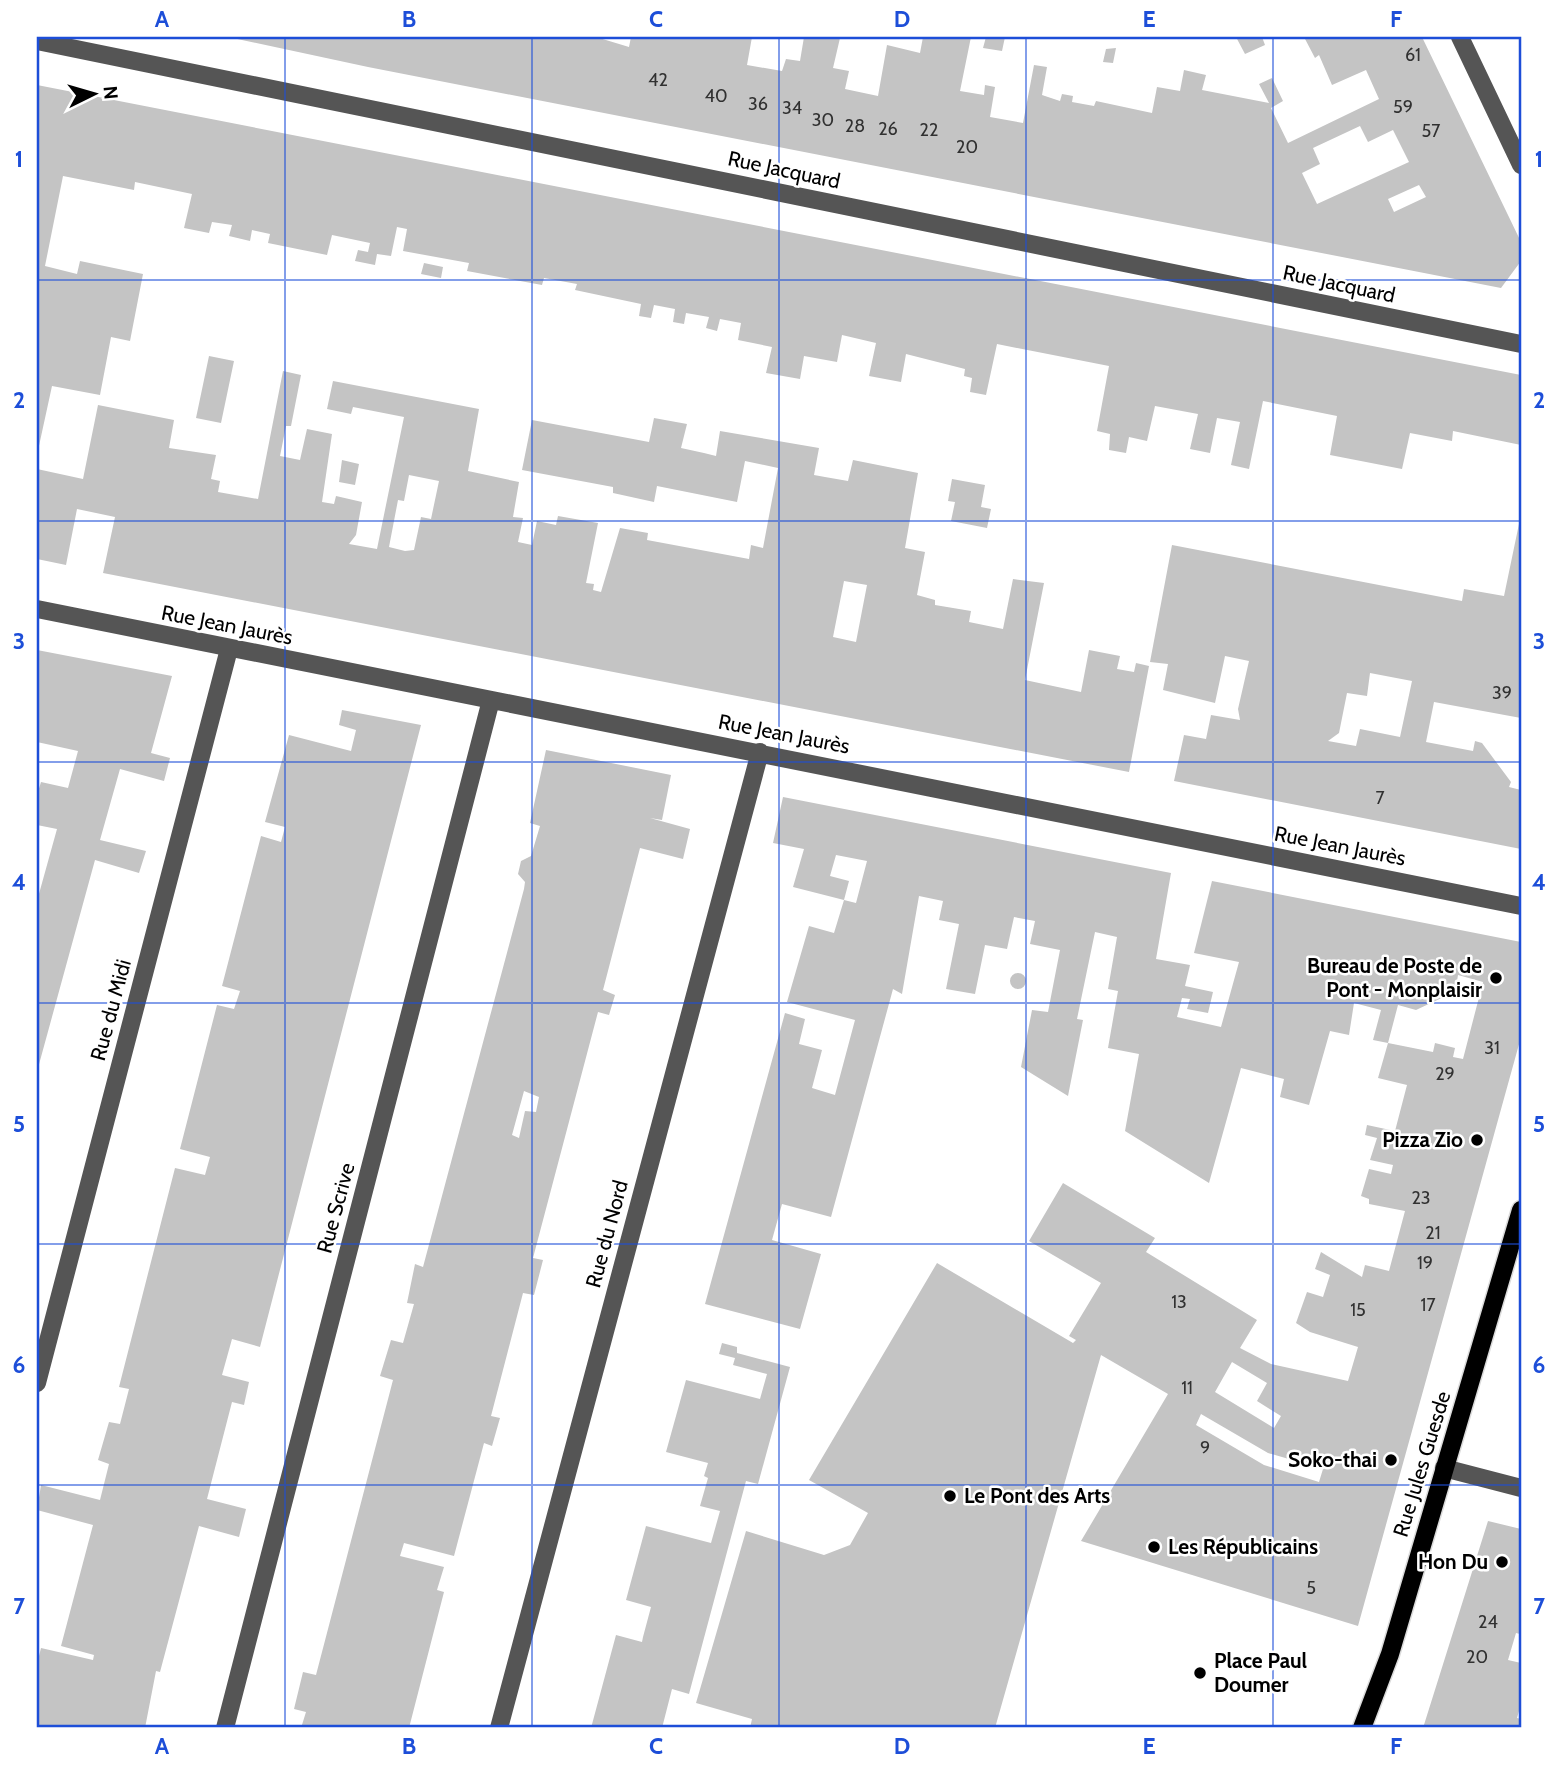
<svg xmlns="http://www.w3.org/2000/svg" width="1558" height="1765" viewBox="0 0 1558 1765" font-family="Cabin,sans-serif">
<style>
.building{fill:#c4c4c4;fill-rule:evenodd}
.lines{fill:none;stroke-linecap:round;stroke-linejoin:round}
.major-casing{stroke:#dbdbdb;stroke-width:21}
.minor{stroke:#555;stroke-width:18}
.major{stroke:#000;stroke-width:18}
.grid{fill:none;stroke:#1d4ed8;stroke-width:2;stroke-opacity:0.55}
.poi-dot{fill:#000;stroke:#fff;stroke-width:2.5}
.labels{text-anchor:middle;stroke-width:5;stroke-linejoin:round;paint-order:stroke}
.number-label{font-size:18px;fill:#313131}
.street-label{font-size:21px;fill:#000;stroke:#fff}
.poi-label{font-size:21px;font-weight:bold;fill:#000;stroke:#fff;text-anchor:end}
.neatline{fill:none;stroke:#1d4ed8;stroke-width:2.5}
.grid-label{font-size:23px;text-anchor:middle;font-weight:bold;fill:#1d4ed8}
</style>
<rect width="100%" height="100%" fill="#fff"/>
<path class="building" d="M228,37H596L629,47L631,37H752L747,65L782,71L786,59L800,61L804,37H833L840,38L833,68L849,71L845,89L878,96L887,45L920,53L923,37H971L960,91L984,95L985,85L995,87L990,117L1023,123L1034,65L1047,67L1042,95L1060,101L1062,94L1073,96L1072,102L1094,106L1096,101L1152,113L1157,87L1180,91L1184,70L1206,75L1202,90L1269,103L1259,84L1272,78L1283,101L1271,108L1288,143L1379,99L1366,70L1332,85L1319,55L1315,58L1304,37H1422L1521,242V261L1501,288L368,67ZM1360,126L1368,142L1393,130L1409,162L1317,204L1302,173L1320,164L1313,148ZM1419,185L1426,197L1394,212L1388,199Z
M986,37H1005L1002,51L983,48Z
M1236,37H1262L1265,45L1245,54Z
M1116,48L1113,63L1103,62L1106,49Z
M37,85L1521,375V445L1453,431L1452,441L1410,433L1402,469L1330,455L1337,416L1263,401L1249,469L1231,465L1240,422L1217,418L1210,453L1190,449L1198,414L1155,406L1147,441L1129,437L1126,453L1109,450L1110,434L1097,431L1109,366L997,344L986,395L970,392L972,378L964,376L965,369L906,354L901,382L869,376L876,343L842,335L837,362L804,356L800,379L766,373L772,347L738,340L741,323L720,319L717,331L706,328L709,317L686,313L684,324L673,322L675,309L654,305L651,318L639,316L641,304L575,290L577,284L544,278L542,285L467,271L469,263L403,251L407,229L397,227L391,256L377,254L375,265L355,261L358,250L368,252L370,243L332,235L327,255L268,243L270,234L252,230L250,241L229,236L232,225L212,222L209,233L184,228L192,194L135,182L134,190L63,176L45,266L77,274L80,261L143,274L130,341L111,337L100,395L52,386L37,455Z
M424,263L443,267L441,278L421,274Z
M209,356L234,361L221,423L196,418Z
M283,371L301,375L291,426H286L280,456L300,460L307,429L332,434L322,502L334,504L336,496L362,502L356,535L349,544L377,549L404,417L353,407L351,414L327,409L333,381L479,409L468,471L519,482L513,517L523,518L518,542L532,545L537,521L556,525L558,516L598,523L586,583L594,584L593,590L601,592L620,528L648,533L647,540L749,559L751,545L763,548L778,468L745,461L737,502L657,486L654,502L613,493V487L522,470L532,420L649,442L654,418L687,424L681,448L704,453L716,456L720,431L819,448L814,475L825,477L848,481L853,460L918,473L905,548L925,552L917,595L935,600V605L971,611L969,622L1003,629L1013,579L1044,583L1025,680L1081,692L1089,650L1120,656L1117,669L1134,672L1136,663L1149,666L1129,772L103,573L115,517L77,509L66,565L37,559V469L83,479L98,405L174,420L169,448L216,455L211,479L220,481L218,492L258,499ZM409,475L439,481L431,519L421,517L414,550L405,551L389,547L398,500L404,501ZM844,581L867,585L856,642L833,637Z
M342,460L359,464L355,485L339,482Z
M952,479L985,485L981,507L991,509L987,528L951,521L955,502L948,501Z
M1520,519L1521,718L1434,702L1426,742L1473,751L1475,741L1482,743L1511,782L1509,787L1521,790V849L1174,781L1184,735L1206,739L1211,715L1240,720L1238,709L1249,661L1225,656L1215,703L1163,690L1168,664L1150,662L1172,545L1462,601L1464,589L1504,596ZM1370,673L1412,681L1400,737L1360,729L1356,746L1328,741L1339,733L1347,693L1367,696Z
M37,650L172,676L151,753L170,758L164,781L120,769L100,840L146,851L139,873L95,860L38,1068L37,901L57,829L37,825V795L41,782L68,788L78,751L37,742Z
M342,710L421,725L260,1347L232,1339L222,1375L249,1382L244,1405L232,1402L207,1499L246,1509L239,1537L199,1526L160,1672L156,1671L145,1728H39L37,1664L41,1648L93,1660L94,1655L61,1646L93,1525L37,1510L41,1485L100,1500L109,1464L98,1460L109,1422L120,1424L129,1389L119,1387L175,1168L205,1175L210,1157L180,1149L217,1005L234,1009L240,991L222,986L261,836L281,842L285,827L265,822L289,735L351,751L356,730L339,725Z
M546,750L671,775L662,820L650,818L690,829L683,859L640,848L603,990L615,995L609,1015L598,1012L533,1258L543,1260L534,1295L523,1293L491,1416L500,1418L492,1446L484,1443L454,1556L404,1543L400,1556L444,1567L437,1590L444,1592L409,1728H301L306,1712L294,1709L303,1672L316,1675L393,1380L380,1376L391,1340L403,1343L414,1304L407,1303L415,1264L423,1267L524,889L525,882L518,874L521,861L531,856L540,826L530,823ZM524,1091L539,1097L536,1112L525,1111L519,1138L512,1135Z
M783,797L1171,873L1156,959L1190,965L1185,986L1213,992L1208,1013L1187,1009L1190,999L1182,998L1177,1017L1221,1027L1239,962L1194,953L1212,881L1521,942V1037L1358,1626L1081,1541L1168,1394L1101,1355L995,1728H750L752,1719L696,1703L746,1531L824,1555L850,1545L868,1513L809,1480L937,1263L1073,1343L1076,1340L1069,1336L1101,1283L1029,1241L1063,1183L1155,1238L1146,1252L1257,1320L1240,1348L1271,1364L1348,1381L1358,1347L1310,1332L1296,1323L1307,1292L1323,1297L1330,1275L1315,1269L1321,1252L1362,1277L1365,1265L1389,1271L1405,1211L1369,1204V1199L1361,1196L1369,1169L1391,1174L1393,1165L1370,1160L1377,1138L1365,1135L1367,1125L1395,1131L1407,1085L1378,1078L1388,1043L1433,1052L1435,1043L1455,1048L1453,1057L1463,1059L1483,982L1458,975L1456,987L1449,986L1448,995L1416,1010L1398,1005L1388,1043L1373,1040L1381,1010L1354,1003L1349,1035L1330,1031L1309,1105L1280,1097L1284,1079L1241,1068L1209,1183L1125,1131L1139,1054L1108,1048L1118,991L1108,989L1117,937L1095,932L1077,1019L1083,1020L1068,1096L1021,1067L1032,1010L1048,1012L1060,950L1030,944L1035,921L1014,917L1007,949L985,945L975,994L946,989L959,924L939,920L943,901L919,896L902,994L893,989L831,1217L782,1204L772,1240L821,1254L800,1329L705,1304L785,1013L805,1019L799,1044L822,1050L812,1088L835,1095L855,1020L787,1002L809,926L834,933L844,900L856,903L867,861L836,855L830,876L849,881L844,900L793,887L804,849L773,843ZM1232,1362L1267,1383L1257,1401L1281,1416L1274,1428L1215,1392ZM1201,1414L1268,1453L1323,1469L1319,1482L1264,1465L1196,1425Z
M1010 981a8 8 0 1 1 16 0a8 8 0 1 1-16 0Z
M722,1343L737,1347V1353L790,1367L758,1484L746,1481L689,1694L672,1689L662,1728H591L616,1635L642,1642L643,1637L651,1607L626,1600L646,1526L711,1543L720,1511L700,1506L708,1478L704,1476L708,1463L666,1452L686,1380L760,1399L767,1374L733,1365L735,1358L719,1354Z
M1488,1521L1521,1529V1629L1520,1634L1516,1633L1508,1660L1521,1663V1704L1517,1718L1521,1719V1728H1423Z"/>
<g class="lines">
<defs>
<path id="major" d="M1362,1728L1390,1654L1521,1210"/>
</defs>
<use href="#major" class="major-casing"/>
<path class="minor" d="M1460,37L1521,165
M37,41L1521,344
M37,609L1521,906
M37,1383L229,649
M1444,1468L1521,1488
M225,1728L491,700
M499,1728L760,752"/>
<use href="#major" class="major"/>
</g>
<path class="grid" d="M285,37V1728M532,37V1728M779,37V1728M1026,37V1728M1273,37V1728M37,280H1521M37,521H1521M37,762H1521M37,1003H1521M37,1244H1521M37,1485H1521"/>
<g class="poi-dot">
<circle cx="1496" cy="978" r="7"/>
<circle cx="1477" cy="1140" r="7"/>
<circle cx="1391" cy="1460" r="7"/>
<circle cx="950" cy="1496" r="7"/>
<circle cx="1154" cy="1547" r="7"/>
<circle cx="1502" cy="1562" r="7"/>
<circle cx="1200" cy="1673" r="7"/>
</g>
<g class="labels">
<g class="number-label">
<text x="1413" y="61">61</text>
<text x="658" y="86">42</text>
<text x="716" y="102">40</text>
<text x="758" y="110">36</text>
<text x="1403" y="113">59</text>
<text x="792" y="114">34</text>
<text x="823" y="126">30</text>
<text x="855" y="132">28</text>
<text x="888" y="135">26</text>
<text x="929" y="136">22</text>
<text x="1431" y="137">57</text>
<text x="967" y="153">20</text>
<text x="1502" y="699">39</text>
<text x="1380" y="804">7</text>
<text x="1492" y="1054">31</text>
<text x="1445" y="1080">29</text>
<text x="1421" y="1204">23</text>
<text x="1433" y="1239">21</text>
<text x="1425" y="1269">19</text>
<text x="1179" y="1308">13</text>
<text x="1428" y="1311">17</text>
<text x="1358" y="1316">15</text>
<text x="1187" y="1394">11</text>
<text x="1205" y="1454">9</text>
<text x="1311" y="1594">5</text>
<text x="1488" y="1628">24</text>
<text x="1477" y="1663">20</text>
</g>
<g class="street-label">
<text transform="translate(784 170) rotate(12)" y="7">Rue Jacquard</text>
<text transform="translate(1339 284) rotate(12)" y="7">Rue Jacquard</text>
<text transform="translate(227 625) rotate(11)" y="7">Rue Jean Jaurès</text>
<text transform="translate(784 734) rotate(11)" y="7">Rue Jean Jaurès</text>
<text transform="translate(1340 846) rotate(11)" y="7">Rue Jean Jaurès</text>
<text transform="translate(111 1010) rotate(-75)" y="7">Rue du Midi</text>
<text transform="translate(336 1208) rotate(-75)" y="7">Rue Scrive</text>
<text transform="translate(607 1234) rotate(-75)" y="7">Rue du Nord</text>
<text transform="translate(1422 1464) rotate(-73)" y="7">Rue Jules Guesde</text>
</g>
<g class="poi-label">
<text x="1482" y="973">Bureau de Poste de<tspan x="1482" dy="24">Pont - Monplaisir</tspan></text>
<text x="1463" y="1147">Pizza Zio</text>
<text x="1377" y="1467">Soko-thai</text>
<text x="964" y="1503" text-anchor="start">Le Pont des Arts</text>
<text x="1168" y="1554" text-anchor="start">Les Républicains</text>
<text x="1488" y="1569">Hon Du</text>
<text x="1214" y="1668" text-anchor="start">Place Paul<tspan x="1214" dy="24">Doumer</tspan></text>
</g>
</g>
<rect width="1558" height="1765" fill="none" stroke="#ffffff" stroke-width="77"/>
<g transform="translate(94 94) rotate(85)" stroke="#ffffff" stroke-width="5" paint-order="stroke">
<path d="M0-5L12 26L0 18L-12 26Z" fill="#000000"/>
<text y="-10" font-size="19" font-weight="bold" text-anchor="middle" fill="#000000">N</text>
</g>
<rect x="38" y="38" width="1482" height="1688" class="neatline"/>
<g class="grid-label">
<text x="162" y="27">A</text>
<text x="409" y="27">B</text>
<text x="656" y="27">C</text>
<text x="902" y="27">D</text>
<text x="1149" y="27">E</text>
<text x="1396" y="27">F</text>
<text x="19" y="167">1</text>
<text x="1539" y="167">1</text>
<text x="19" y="408">2</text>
<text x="1539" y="408">2</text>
<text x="19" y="649">3</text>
<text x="1539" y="649">3</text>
<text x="19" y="890">4</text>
<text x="1539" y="890">4</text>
<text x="19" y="1132">5</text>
<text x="1539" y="1132">5</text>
<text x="19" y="1373">6</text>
<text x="1539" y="1373">6</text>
<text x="19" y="1614">7</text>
<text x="1539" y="1614">7</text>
<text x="162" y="1754">A</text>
<text x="409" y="1754">B</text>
<text x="656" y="1754">C</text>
<text x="902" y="1754">D</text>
<text x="1149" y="1754">E</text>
<text x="1396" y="1754">F</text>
</g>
</svg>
